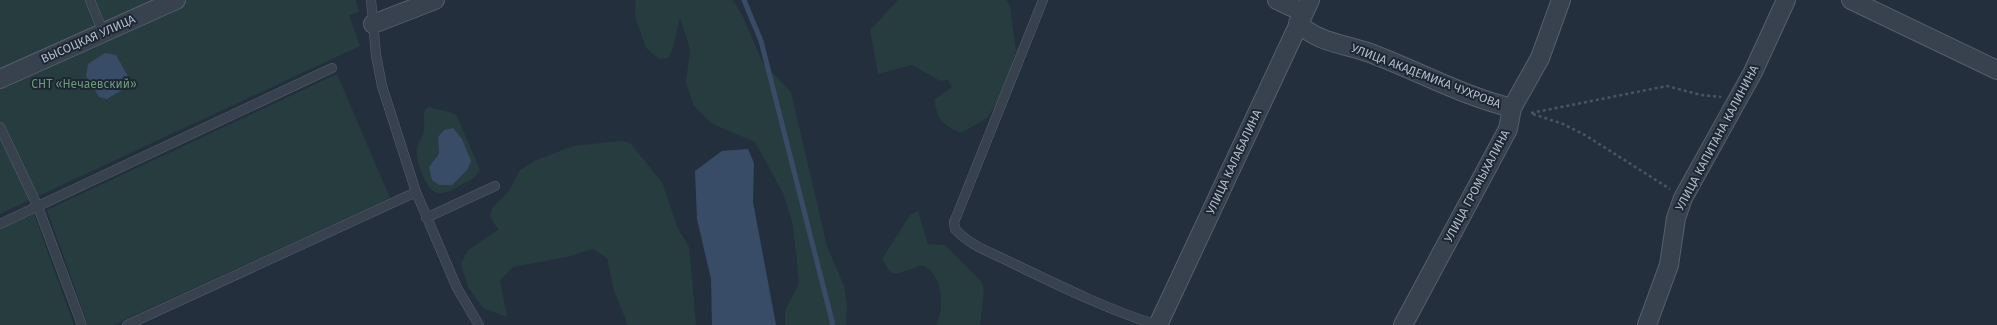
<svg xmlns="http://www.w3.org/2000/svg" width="1997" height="325" viewBox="0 0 1997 325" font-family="'Fira Sans',sans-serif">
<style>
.green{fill:#263c3f;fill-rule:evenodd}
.water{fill:#394c67}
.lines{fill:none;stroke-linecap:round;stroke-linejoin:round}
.stream{stroke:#394c67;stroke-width:5}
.service-casing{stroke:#565f6c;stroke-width:10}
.minor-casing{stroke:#565f6c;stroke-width:20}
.path{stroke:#44595c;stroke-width:2.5;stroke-dasharray:3 3;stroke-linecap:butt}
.service{stroke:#38414e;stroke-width:9}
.minor{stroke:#38414e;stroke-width:18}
.labels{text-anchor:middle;stroke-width:4;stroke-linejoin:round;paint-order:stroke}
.street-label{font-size:12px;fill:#b4bcc9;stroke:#1d2633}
.park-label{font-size:12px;fill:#6b9a76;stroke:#1d2633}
</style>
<rect width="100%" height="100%" fill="#242f3e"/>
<path class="green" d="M0,0H356L359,12L349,15L360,46L0,214Z
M636,0H733L743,17L763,63L791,92L827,246L844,286L847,303L846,325H785V310L799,284L793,225L783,193L755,142L712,124L694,106L686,83L690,49L680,18L672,51L668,58L659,59L646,48L635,16Z
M898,0H1006L1010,6L1016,51L1003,93L987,118L961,133C943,125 938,121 934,100L952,87L948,80L940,81L912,65L878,74L870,30Z
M337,74L390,198L113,325H88L47,210Z
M430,107C439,111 449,110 457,116L480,170C476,178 469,181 461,185C441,197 431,198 422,173C420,168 417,161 417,155C415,145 423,139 424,129C425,122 422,115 426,108ZM438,137L452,185L429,168L439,154Z
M622,141L630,143L662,182L677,226L689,247L696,325H628L614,291L607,258L593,249L567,257L513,267L500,281L507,317L483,308L468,287L461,264L468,250L498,230L490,216L492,208L509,191L520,170L534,161L573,146Z
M918,211L928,244L945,245L981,281L984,289L980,325H936C945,306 943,274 922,265L900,273H891L882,259L910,215Z
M34,214L74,325H0V229Z"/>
<path class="water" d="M105,53L116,55L130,80L122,90L107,99L99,97L86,76L88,64Z
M453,128L462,139L471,161L467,170L452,185H439L432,180L429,167L439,154L438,137L444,130Z
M748,149L754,163L753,202L776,325H712L711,279L697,219L695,171L722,151Z"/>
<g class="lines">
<path class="stream" d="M744,0L761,41L833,325"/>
<defs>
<path id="service" d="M90,0L103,32
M371,0L376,55L382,86L416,192L457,288L479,325
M1043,0L957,215L954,222L955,229C969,245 992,253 1010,262C1058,285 1106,309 1157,325
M0,127L38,207L82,325
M426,218L495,186
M0,224L332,68
M127,325L416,192"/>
<path id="minor" d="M1277,0L1304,13
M1851,0L1997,70
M1298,23C1318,43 1345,44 1370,53C1418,71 1463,96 1512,108
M373,24L435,0
M0,79L176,0
M1158,325L1310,0
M1403,325L1508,129L1512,108L1540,58L1561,0
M1647,325L1669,265L1676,218L1683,198L1753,72L1786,0"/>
</defs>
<use href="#service" class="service-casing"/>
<use href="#minor" class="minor-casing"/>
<path class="path" d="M1531,113L1667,86L1701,95L1721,97
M1533,114L1563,124L1585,135L1670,189"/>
<use href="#service" class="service"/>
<use href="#minor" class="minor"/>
</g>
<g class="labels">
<g class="street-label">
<text transform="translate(88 39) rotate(-24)" y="4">ВЫСОЦКАЯ УЛИЦА</text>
<text transform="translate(1426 76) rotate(21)" y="4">УЛИЦА АКАДЕМИКА ЧУХРОВА</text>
<text transform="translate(1717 138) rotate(-62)" y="4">УЛИЦА КАПИТАНА КАЛИНИНА</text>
<text transform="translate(1234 162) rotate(-65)" y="4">УЛИЦА КАЛАБАЛИНА</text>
<text transform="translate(1477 186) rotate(-62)" y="4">УЛИЦА ГРОМЫХАЛИНА</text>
</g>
<g class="park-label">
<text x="84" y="88">СНТ «Нечаевский»</text>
</g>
</g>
</svg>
